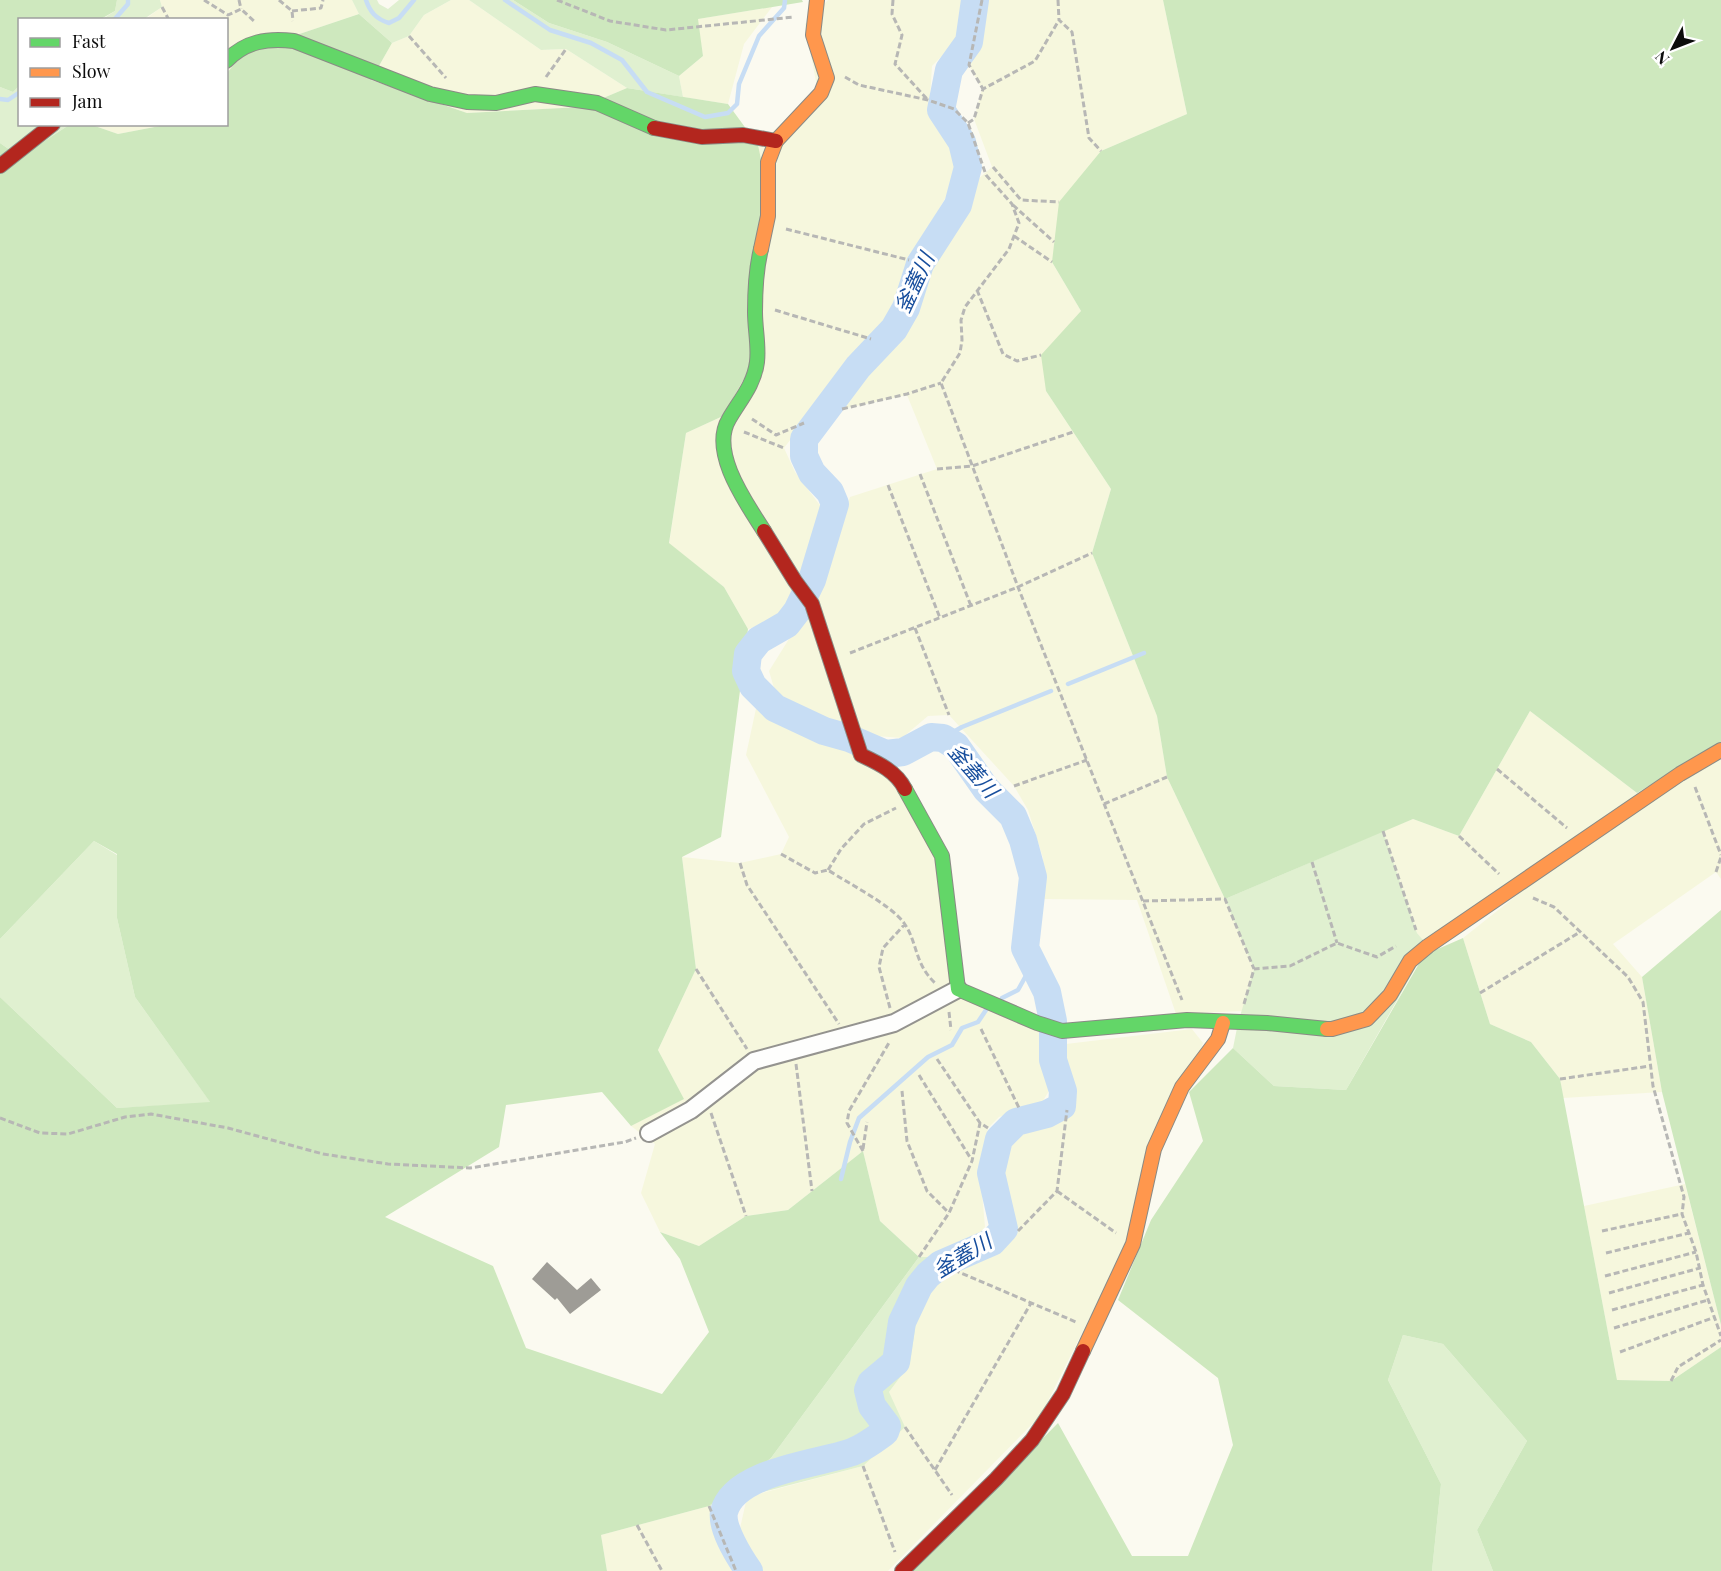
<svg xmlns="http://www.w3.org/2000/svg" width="1721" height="1571" viewBox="0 0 1721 1571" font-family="'Playfair Display','Noto Sans JP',serif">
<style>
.farmland{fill:#f6f7dd}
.green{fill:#e0f0d0}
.forest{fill:#cee8be}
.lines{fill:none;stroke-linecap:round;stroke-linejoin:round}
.stream{stroke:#c7ddf4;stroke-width:4.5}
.river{stroke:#c7ddf4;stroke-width:28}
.building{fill:#9e9c96}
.street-casing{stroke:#94938f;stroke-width:20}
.fast-casing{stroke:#8a8a85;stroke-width:16}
.slow-casing{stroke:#8a8a85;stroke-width:16}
.jam-casing{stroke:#8a8a85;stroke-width:16}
.path{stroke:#b7b7b5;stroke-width:3;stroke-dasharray:6 3;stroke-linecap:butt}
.street{stroke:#fefefd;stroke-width:16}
.fast{stroke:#63d668;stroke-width:14}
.slow{stroke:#ff974d;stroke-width:14}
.jam{stroke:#b3261e;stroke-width:14}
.labels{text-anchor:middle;stroke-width:6;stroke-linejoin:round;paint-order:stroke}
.water-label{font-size:21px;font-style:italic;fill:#174e9d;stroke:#fff}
</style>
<rect width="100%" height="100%" fill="#fbfaf0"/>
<path class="farmland" d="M160,0H352L359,14L243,53L227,73L226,20H144L162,7Z
M451,0H469L541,50L566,49L627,88L582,107L467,113L371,80L392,43L409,36L424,15Z
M828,0H967L964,34L932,66L929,114L952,148L956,180L909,260L886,321L855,356L784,448L795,472L822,508L805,576L783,617L748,629L724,587L669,544L686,433L723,416L758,145L818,92L805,24Z
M982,0H1163L1187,114L1101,151L1052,262L1081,311L1046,391L1111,489L1092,553L1157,716L1167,777L1225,899L1254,969L1242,1011L1176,1014L1137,900L1042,899L1043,858L1028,810L1014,786L949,715L928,716L902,738L864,735L797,711L774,688L769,671L817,594L850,497L937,469L907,395L842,409L872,364L900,337L930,264L958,228L977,180L992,167L974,119L982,89L969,65Z
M772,7L744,44L728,104L683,97L679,76L703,56L697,19Z
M92,125H165L118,134Z
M757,704L782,724L895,767L947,856L963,984L1042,1018L1049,1091L1041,1104L999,1117L988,1128L980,1170L985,1227L974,1242L937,1257H919L880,1221L863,1151L788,1210L746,1216L699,1246L660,1232L641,1193L655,1144L631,1126L683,1098L658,1050L696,969L682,857L740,863L781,854L789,837L746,755Z
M1530,711L1637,793L1721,742V879L1716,872L1613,944L1642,977L1662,1092L1563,1098L1560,1079L1531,1042L1490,1024L1463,938L1521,892L1423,941L1417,933L1383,831L1413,819L1459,836Z
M1192,1029L1203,1043L1128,1241L1041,1415L888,1571H762L739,1533L747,1497L863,1466L889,1392L910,1364L919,1302L954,1270L1002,1250L1018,1231L997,1175L1008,1140L1067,1110L1066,1044Z
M1685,1184L1721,1325V1347L1671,1381L1617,1380L1584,1206Z
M709,1506L736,1571H607L601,1535Z"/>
<path class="green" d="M117,0H160L162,7L144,19L101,20L115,11Z
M352,0H377L379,4L388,9L399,0H451L424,15L409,36L392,43L359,14Z
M469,0H513L549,23L607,42L679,76L683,97L627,88L566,49L541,50Z
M19,86L20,124L69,125L20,157L0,143V87L13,92Z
M1383,831L1417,933L1428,946L1346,1090L1274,1086L1233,1048L1238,1023L1254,969L1225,899Z
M94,841L117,855V918L135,997L211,1103L117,1108L0,997V939Z
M919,1257H937L954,1270L919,1302L910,1364L889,1392L905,1427L863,1466L709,1506L771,1458Z
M1403,1335L1443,1344L1527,1441L1477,1530L1493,1571H1432L1441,1484L1388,1380Z"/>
<path class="forest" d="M0,0H117L115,11L101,19L20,20L19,86L13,92L0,87Z
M513,0H802L803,2L698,19L703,56L679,76L607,42L549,23Z
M1163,0H1721V742L1637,793L1530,711L1459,836L1413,819L1225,899L1167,777L1157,716L1092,553L1111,489L1046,391L1041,355L1081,311L1052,262L1059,202L1101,151L1187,114Z
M359,14L392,43L371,80L467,113L582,107L627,88L728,104L758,145L765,179L750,368L723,416L686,433L669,543L724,587L748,629L721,837L682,857L696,969L658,1050L684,1099L631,1126L602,1092L506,1105L499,1147L385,1217L493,1266L526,1348L662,1394L709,1332L680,1259L660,1232L699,1246L746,1216L788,1210L863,1151L880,1221L919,1257L771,1458L709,1506L601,1535L607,1571H0V997L117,1108L210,1102L135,997L117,918V854L94,841L0,939V143L20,157L69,125H92L118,134L165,125L226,124L227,73L243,53Z
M1721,910V1325L1662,1092L1642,977Z
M1463,938L1490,1024L1531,1042L1560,1079L1617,1380L1671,1381L1721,1347V1571H1493L1477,1530L1527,1441L1443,1344L1403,1335L1388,1380L1441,1484L1432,1571H912L1058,1423L1132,1556H1188L1233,1445L1218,1378L1118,1300L1151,1220L1203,1141L1189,1092L1233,1048L1274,1086L1346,1090L1424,955Z"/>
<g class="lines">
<path class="stream" d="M366,0C370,12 376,19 389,23L399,18L414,0
M505,0L550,30L591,43L622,60L647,92L705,117L728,113L737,104L739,84L759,36L784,8L785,0
M114,20L128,4V0
M0,99L8,100L20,92
M1068,684L1144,653
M943,738L962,727L1051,691
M1002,998L1018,990L1033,963
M841,1179L850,1142L859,1118L928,1057L952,1045L962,1028L978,1022L986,1010"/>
<path class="river" d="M749,1571C740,1558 721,1528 724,1512C734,1472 815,1464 849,1453C862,1449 874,1440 885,1432L887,1426L872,1406L868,1390L871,1383L896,1362L902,1322L919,1286L928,1275L941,1264L992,1242L1004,1229L991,1173L999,1139L1016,1122L1047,1114L1062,1106L1063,1091L1053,1060V1021L1047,992L1025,948L1033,877L1023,840L1013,816L986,789L956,746L943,738L931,737L903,752L886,754L849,738L824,731L775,708L753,686L746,671L748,654L759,640L787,624L797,611L812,580L835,504L830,492L812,473L804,456V439L858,367L894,329L906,308L920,264L958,205L968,167L962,142L941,110L949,70L969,42L975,0"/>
</g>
<path class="building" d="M547,1262L577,1290L591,1278L601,1290L570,1314L557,1298L555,1300L532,1279Z"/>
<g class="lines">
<defs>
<path id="street" d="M649,1133L691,1110L754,1061L894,1023L958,989"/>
<path id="fast" d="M226,61C246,41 267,38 294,41L430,94L467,102L496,103L535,94L597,103L654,128
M761,249C756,269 755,291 755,312C755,329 759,346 757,362C754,385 740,400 729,419C709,452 747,504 764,531
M905,789L942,856L958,989L1037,1023L1062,1031L1187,1020L1267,1023L1327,1029"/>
<path id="slow" d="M761,249L768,216V162L776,141L821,93L827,78L813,35L817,0
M1327,1029H1332L1367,1019L1390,995L1410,961L1428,946L1680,774L1721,750
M1083,1351L1133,1244L1154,1149L1182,1087L1218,1039L1223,1023"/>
<path id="jam" d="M654,128L702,137L743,135L776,141
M0,166L53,124
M764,531L795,581L812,604L861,755C878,763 896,771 905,789
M902,1571L996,1479L1032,1440L1063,1394L1083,1351"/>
</defs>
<use href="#street" class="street-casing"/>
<use href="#fast" class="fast-casing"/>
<use href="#slow" class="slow-casing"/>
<use href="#jam" class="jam-casing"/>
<path class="path" d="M204,0L228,15L241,9L255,22
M239,0L241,9
M279,0L292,11L293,21
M557,0L610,21L666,30L794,17
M893,0L892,14L902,35L895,64L927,99
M982,0L969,65L983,89
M1058,0L1059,20L1072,32L1089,138L1101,151
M162,7L169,20
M292,11L321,8L323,0
M409,36L446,78
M546,77L566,49
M845,77L859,85L928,100L954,109L968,123L986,175L1012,204L1019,223L1009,249L965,307L961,320L962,340L960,353L941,383L1018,587L1182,1000
M968,123L974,119L983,89L1035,61L1059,20
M993,167L1021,200L1059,202
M1013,205L1054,242
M786,229L909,260
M1014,236L1052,262
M977,290L1003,354L1017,361L1041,355
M775,310L871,339
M842,409L907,394L941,383
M752,419L776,435L804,423
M744,432L784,448
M937,469L972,466L1073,432
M920,474L971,606
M888,485L940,618
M915,628L949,715
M850,653L1018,587L1092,553
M1497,769L1567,828
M1014,786L1087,760
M1695,787L1721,855
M1104,804L1167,777
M1383,831L1416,930
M1459,836L1499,874
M781,854L815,873L828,870C849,884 890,904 904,923C918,943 914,963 935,983
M1312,862L1337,943
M740,863L747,885L839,1024
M828,870L841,849L864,824L896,808
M1716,872L1721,857
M1533,898L1554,907L1628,977L1643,1002L1653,1086L1684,1197L1682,1214L1696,1252L1703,1285L1721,1336
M1143,901L1225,899L1254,969
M696,969L747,1049
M1480,993L1580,932
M1244,1004L1254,969L1290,966L1337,943L1377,957L1396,946
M890,1008L879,967L883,948L905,924
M949,1012L951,1030
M981,1029L1020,1110
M937,1059L980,1123L988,1128
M796,1064L812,1191
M919,1075L971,1159
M1560,1079L1650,1066
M902,1091L907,1141L927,1191L949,1213
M711,1113L746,1216
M0,1118L40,1133L68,1134L125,1117L151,1114L228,1128L323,1154L388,1164L470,1168L625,1142L636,1138
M863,1149L867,1122
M863,1151L847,1123L849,1111L890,1041
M1057,1191L1116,1233
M1018,1231L1057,1191L1067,1110
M1602,1231L1682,1214
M1606,1253L1689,1233
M919,1257L949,1213L972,1161L980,1123
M954,1270L1076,1322
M1605,1276L1696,1252
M1609,1293L1700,1268
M1612,1310L1703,1285
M1614,1328L1708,1300
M1620,1352L1715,1317
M1671,1381L1678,1367L1721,1340
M905,1427L952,1495
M863,1466L895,1552
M935,1470L1031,1303
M709,1506L736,1571
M637,1525L662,1571"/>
<use href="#street" class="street"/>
<use href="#fast" class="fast"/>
<use href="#slow" class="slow"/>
<use href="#jam" class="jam"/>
</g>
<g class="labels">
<g class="water-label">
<text transform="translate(915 283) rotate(-65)" y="7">釜蓋川</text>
<text transform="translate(973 771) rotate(49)" y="7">釜蓋川</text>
<text transform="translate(963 1256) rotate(-31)" y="7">釜蓋川</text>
</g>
</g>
<rect x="18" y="18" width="210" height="108" fill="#ffffff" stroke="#9e9e9e" stroke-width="1.5"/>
<rect x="30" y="38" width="30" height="9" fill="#63d668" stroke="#9e9e9e" stroke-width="1.5"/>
<text x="72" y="48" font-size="18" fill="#0c0c0c">Fast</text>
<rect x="30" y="68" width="30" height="9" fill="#ff974d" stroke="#9e9e9e" stroke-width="1.5"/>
<text x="72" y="78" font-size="18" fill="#0c0c0c">Slow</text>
<rect x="30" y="98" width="30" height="9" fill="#b3261e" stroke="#9e9e9e" stroke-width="1.5"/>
<text x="72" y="108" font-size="18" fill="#0c0c0c">Jam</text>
<g transform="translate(1673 48) rotate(228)" stroke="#ffffff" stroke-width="4.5" paint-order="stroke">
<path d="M0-4.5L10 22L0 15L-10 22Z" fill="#0c0c0c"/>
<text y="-9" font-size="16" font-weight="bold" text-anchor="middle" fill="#0c0c0c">N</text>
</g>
</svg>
